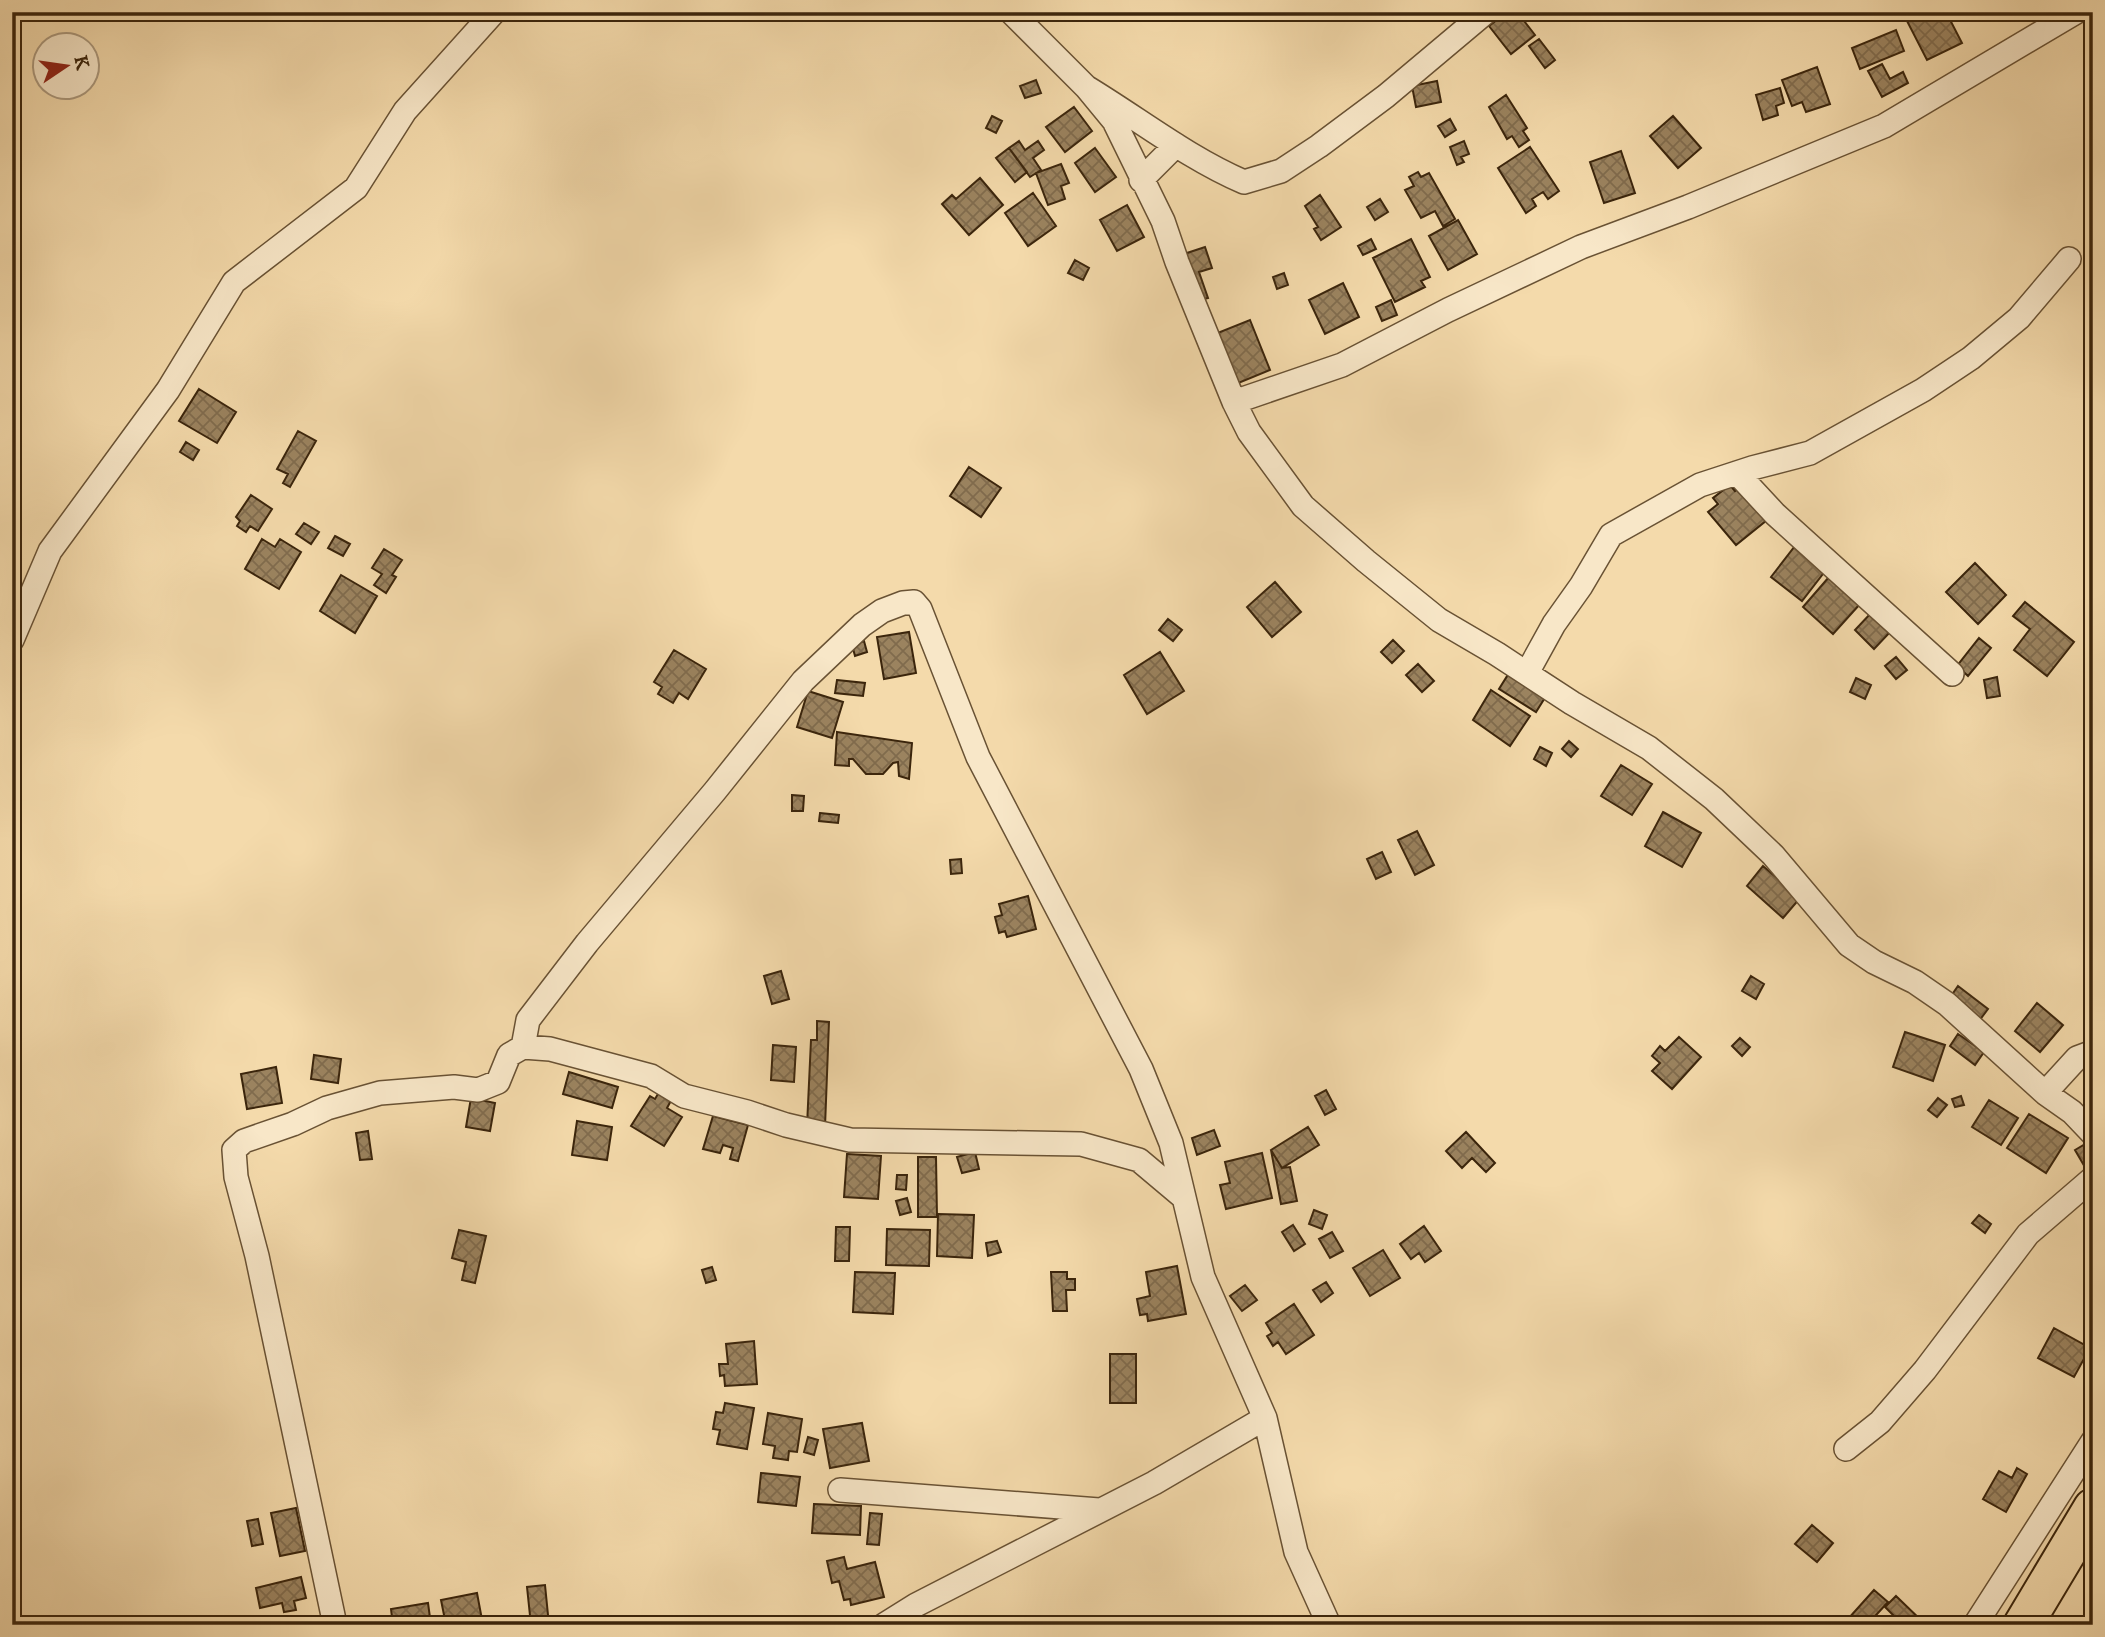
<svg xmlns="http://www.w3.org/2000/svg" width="2105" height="1637" viewBox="0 0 2105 1637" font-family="'IM FELL English',serif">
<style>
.building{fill:url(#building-cross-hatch);stroke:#3b250c;stroke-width:2}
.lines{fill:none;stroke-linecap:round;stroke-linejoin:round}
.street-casing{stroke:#695234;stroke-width:26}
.highway-casing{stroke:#3b250c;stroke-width:42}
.street{stroke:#f8e7c8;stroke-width:23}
.highway{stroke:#f4daab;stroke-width:38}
</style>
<defs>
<pattern id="building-cross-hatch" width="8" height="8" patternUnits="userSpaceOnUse" patternTransform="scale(1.75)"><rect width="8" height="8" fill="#9b835f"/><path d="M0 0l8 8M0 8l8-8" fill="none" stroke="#806b4d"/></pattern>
</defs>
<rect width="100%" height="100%" fill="#f4daab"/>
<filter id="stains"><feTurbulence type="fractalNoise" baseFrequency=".00286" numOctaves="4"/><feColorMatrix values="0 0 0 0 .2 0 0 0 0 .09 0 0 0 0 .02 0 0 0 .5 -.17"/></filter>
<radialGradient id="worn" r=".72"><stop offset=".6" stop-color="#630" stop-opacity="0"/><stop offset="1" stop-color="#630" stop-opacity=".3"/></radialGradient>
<path class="building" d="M1507,12H1517L1535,35L1511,54L1489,26Z
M1925,12H1946L1962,43L1927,60L1907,21Z
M1998,12H2016L2001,19Z
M1896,30L1904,51L1860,69L1852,48Z
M1539,39L1555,60L1545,68L1529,46Z
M1882,64L1890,79L1903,72L1908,83L1882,97L1868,71Z
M1817,67L1830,104L1806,112L1802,102L1792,106L1782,80Z
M1036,80L1041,93L1025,98L1020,86Z
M1437,81L1441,102L1416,107L1412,86Z
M1780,88L1784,103L1776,106L1778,115L1763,120L1756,95Z
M1506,95L1527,128L1523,131L1529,140L1519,147L1512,136L1507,139L1489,107Z
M1074,107L1092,131L1065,152L1046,127Z
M992,116L1002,121L996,133L986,128Z
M1673,116L1701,148L1678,168L1650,136Z
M1450,119L1456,130L1445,137L1438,126Z
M1019,141L1025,150L1038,141L1044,150L1033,158L1041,170L1030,177L1009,148Z
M1464,141L1469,154L1461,157L1464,162L1457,165L1450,147Z
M1530,147L1559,191L1548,199L1543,192L1532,199L1536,206L1526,213L1498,168Z
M1009,148L1027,172L1015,182L996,158Z
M1095,148L1116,177L1095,192L1075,163Z
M1621,151L1635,193L1604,203L1590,162Z
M1061,164L1069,183L1061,186L1065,199L1048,205L1036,173Z
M1418,172L1421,177L1429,173L1455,219L1443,226L1435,211L1421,218L1405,190L1414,186L1409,177Z
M980,178L1003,205L969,235L942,204L952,195L956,199Z
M1033,193L1056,226L1028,246L1005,213Z
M1320,195L1341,227L1321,240L1314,229L1318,227L1305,206Z
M1380,199L1388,212L1375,220L1367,207Z
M1127,205L1144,237L1117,251L1100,220Z
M1458,220L1477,254L1448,270L1429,236Z
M1371,239L1376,249L1363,255L1358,246Z
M1411,239L1430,277L1421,281L1425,287L1395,302L1373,258Z
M1205,247L1212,268L1199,272L1208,298L1199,300L1184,254Z
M1075,260L1089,268L1083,280L1068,273Z
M1284,273L1288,285L1277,289L1273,277Z
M1343,283L1359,317L1325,334L1309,300Z
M1391,300L1397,315L1382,321L1376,307Z
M1250,320L1270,370L1236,384L1215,334Z
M199,389L236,412L217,443L179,421Z
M298,431L316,441L290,487L283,483L288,474L277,469Z
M186,442L199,450L193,460L180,452Z
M969,467L1001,488L981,517L950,496Z
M1730,485L1735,491L1740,487L1767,520L1736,545L1708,512L1718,504L1713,498Z
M251,495L272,509L258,531L250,526L246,532L237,526L240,521L236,517Z
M304,523L319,532L311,544L296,534Z
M335,536L350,544L343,556L328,548Z
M262,539L275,547L280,539L301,552L279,589L245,569Z
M1795,546L1826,570L1802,601L1771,577Z
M384,549L402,560L392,575L396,577L386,593L374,585L382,574L372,568Z
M1975,563L2006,595L1978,624L1946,592Z
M341,575L377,596L355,633L320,611Z
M1829,577L1860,604L1833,634L1803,607Z
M1275,582L1301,612L1272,637L1247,607Z
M2025,602L2074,642L2047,676L2014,650L2030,629L2013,616Z
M1872,612L1891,631L1874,649L1855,630Z
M1168,619L1182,630L1173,641L1159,630Z
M909,632L916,673L884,679L877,637Z
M1979,638L1991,648L1968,676L1957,666Z
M1393,640L1404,651L1392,663L1381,652Z
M864,641L867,652L855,656L852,645Z
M674,650L706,669L688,699L679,693L673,703L658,694L662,687L654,682Z
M1160,652L1184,691L1147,714L1124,675Z
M1896,657L1907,670L1896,679L1885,666Z
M1418,664L1434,681L1422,692L1406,675Z
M1509,673L1546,696L1536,712L1499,689Z
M1997,677L2000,696L1987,698L1984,680Z
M1856,678L1871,685L1865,699L1850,692Z
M837,680L865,683L863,696L835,693Z
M1491,690L1530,716L1510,746L1473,720Z
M808,691L843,702L832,738L797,727Z
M837,732L912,743L909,779L899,776L898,762L893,763L883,774H866L853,759H849V766L835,765Z
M1569,741L1578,749L1571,757L1562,749Z
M1540,747L1552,753L1546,766L1534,759Z
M1621,765L1652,784L1632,815L1601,796Z
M792,795L804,796L803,811H792Z
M1663,812L1701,833L1682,867L1645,846Z
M820,813L839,815L838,823L819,821Z
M1417,831L1434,865L1415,875L1398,840Z
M1382,852L1391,872L1376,879L1367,859Z
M961,859L962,873L951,874L950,860Z
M1763,866L1800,898L1783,918L1747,886Z
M1028,896L1036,929L1007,937L1005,931L999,933L995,917L1002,915L999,904Z
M781,971L789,999L772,1004L764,976Z
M1751,976L1764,984L1756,999L1742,991Z
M1958,986L1988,1009L1979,1021L1949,999Z
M2037,1003L2063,1025L2040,1052L2015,1031Z
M817,1021L829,1022L825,1127L807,1126L811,1040H817Z
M1905,1032L1945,1045L1933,1081L1893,1067Z
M1958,1034L1984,1052L1975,1065L1950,1046Z
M1679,1037L1701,1057L1672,1089L1652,1071L1660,1063L1652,1056L1660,1046L1665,1051Z
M1740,1038L1750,1047L1742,1056L1732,1046Z
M773,1045L796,1047L794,1082L771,1080Z
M314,1055L341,1059L338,1083L311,1079Z
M276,1067L282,1103L247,1109L241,1074Z
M569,1072L618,1087L612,1108L563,1094Z
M661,1089L673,1097L667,1108L682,1117L664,1146L631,1126L650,1096L655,1099Z
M1326,1090L1336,1109L1325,1115L1315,1096Z
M1961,1096L1964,1105L1955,1107L1952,1099Z
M471,1098L495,1103L490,1131L466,1127Z
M1938,1098L1947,1105L1937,1117L1928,1110Z
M1989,1100L2018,1118L2001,1145L1972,1127Z
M2029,1114L2068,1138L2046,1173L2007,1148Z
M713,1116L748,1125L738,1161L730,1159L733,1148L723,1145L720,1153L703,1149Z
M577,1121L612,1127L607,1160L572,1155Z
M1308,1127L1319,1145L1282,1168L1271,1150Z
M1214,1130L1220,1146L1197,1155L1192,1138Z
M368,1131L372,1159L360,1160L356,1133Z
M1466,1132L1495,1163L1486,1172L1472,1158L1462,1168L1446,1151Z
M2092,1140L2093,1165L2086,1169L2075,1150Z
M1271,1150L1282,1168L1290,1167L1297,1201L1281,1204Z
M975,1152L979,1169L962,1173L957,1157Z
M1262,1153L1272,1198L1226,1209L1220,1185L1230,1183L1225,1162Z
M847,1154L881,1156L878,1199L844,1197Z
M918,1157H936L937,1217H918Z
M897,1175H907L906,1190L896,1189Z
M907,1198L911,1212L900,1215L896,1201Z
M1314,1210L1327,1215L1322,1229L1309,1224Z
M938,1214L974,1215L972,1258L937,1256Z
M1979,1215L1991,1224L1985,1233L1972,1223Z
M1293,1225L1305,1244L1294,1251L1282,1232Z
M1424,1226L1441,1251L1425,1262L1419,1253L1411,1259L1400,1244Z
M836,1227H850L849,1261H835Z
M887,1229L930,1230L929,1266L886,1265Z
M459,1230L486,1236L475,1283L462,1280L466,1262L452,1258Z
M1332,1232L1343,1251L1330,1258L1319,1239Z
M997,1241L1001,1252L988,1256L986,1243Z
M1383,1250L1400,1278L1370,1296L1353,1268Z
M1177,1266L1186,1314L1148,1321L1147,1314L1140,1315L1137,1299L1150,1296L1146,1272Z
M712,1267L716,1280L706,1283L702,1270Z
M855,1272L895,1273L893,1314L853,1312Z
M1051,1272H1067V1279H1075V1290H1066L1067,1311H1053Z
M1326,1282L1333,1293L1321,1302L1313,1290Z
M1245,1285L1257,1300L1242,1311L1230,1296Z
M1294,1304L1314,1335L1286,1354L1278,1342L1273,1346L1267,1336L1272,1333L1266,1323Z
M2054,1328L2090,1348L2074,1377L2038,1358Z
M754,1341L757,1384L725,1386L724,1375L720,1376L719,1364H728L726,1344Z
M1110,1354H1136V1403H1110Z
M725,1403L754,1408L747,1449L717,1444L720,1430L713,1429L716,1412L723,1413Z
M768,1413L802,1419L797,1452L789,1451L788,1460L773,1458L775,1446L763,1444Z
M862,1423L869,1461L830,1468L823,1429Z
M808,1437L818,1440L814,1455L804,1452Z
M2017,1468L2027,1474L2006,1512L1983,1499L1999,1471L2012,1478Z
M761,1473L800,1477L796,1506L758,1502Z
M814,1504L861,1506L860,1535L812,1533Z
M296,1508L305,1551L280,1556L271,1513Z
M870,1513L882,1514L879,1545L867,1544Z
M258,1519L263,1544L252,1546L247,1521Z
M1812,1525L1833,1543L1817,1562L1795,1544Z
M844,1557L847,1569L875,1562L884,1597L851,1605L850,1599L844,1600L839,1581L832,1583L827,1561Z
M301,1577L306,1598L294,1601L296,1610L284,1612L282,1603L260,1608L256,1588Z
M545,1585L549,1625H531L527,1587Z
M1874,1590L1888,1602L1867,1625H1854L1848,1619Z
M477,1593L483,1625H446L441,1600Z
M1896,1596L1926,1625H1903L1885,1607Z
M428,1603L431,1625H393L391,1609Z"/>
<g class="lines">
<defs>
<path id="street" d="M1011,12L1086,87L1114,121L1163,221L1177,262L1234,402
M2076,12L1884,126L1688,207L1581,247L1448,310L1342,365L1234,402L1249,432L1303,506L1366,561L1439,620L1497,654L1572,703L1649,748L1714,799L1773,855L1849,945L1874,962L1915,982L1947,1004L2045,1093L2072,1112L2093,1134
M1086,87C1139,119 1188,158 1244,182L1281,171L1319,146L1386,96L1486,12
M1141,180L1176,145
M1737,473L1775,514L1952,674
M12,640L50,551L168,390L234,282L356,188L405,111L494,12
M1527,673L1554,624L1581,586L1611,535L1700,485L1752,468L1810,453L1923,390L1971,358L2019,318L2069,259
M523,1047L528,1020L587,943L715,791L803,681L862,625L882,611L903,603L914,602L920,609L978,757L1141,1069L1171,1143L1203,1277L1265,1418L1296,1552L1329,1625
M2045,1093L2077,1058L2093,1052
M1846,1449L1880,1422L1925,1370L2028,1234L2093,1178
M840,1490L1099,1510
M335,1625L257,1256L236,1177L234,1150L244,1141L293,1124L327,1108L380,1093L454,1087L478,1090L498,1082L509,1055L523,1047L550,1049L651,1076L684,1096L747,1112L786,1125L850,1140L1081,1144L1139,1160L1183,1197
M884,1625L916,1605L1154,1483L1265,1418
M1975,1625L2093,1441"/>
<path id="highway" d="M2023,1625L2093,1508"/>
</defs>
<use href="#street" class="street-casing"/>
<use href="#highway" class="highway-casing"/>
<use href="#street" class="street"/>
<use href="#highway" class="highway"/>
</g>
<rect width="2105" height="1637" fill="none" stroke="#f4daab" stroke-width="42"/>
<rect x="14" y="14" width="2077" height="1609" fill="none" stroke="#3b250c" stroke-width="3.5"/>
<rect x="21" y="21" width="2063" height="1595" fill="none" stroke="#3b250c" stroke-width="2"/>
<g transform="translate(66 66) rotate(77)"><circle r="33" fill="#f8e7c8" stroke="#ac997d" stroke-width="2"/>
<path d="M0-5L12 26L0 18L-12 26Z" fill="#8f2418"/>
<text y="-10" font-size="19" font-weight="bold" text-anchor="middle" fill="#3b250c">K</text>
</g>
<rect width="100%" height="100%" filter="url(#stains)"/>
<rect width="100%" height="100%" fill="url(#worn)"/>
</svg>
